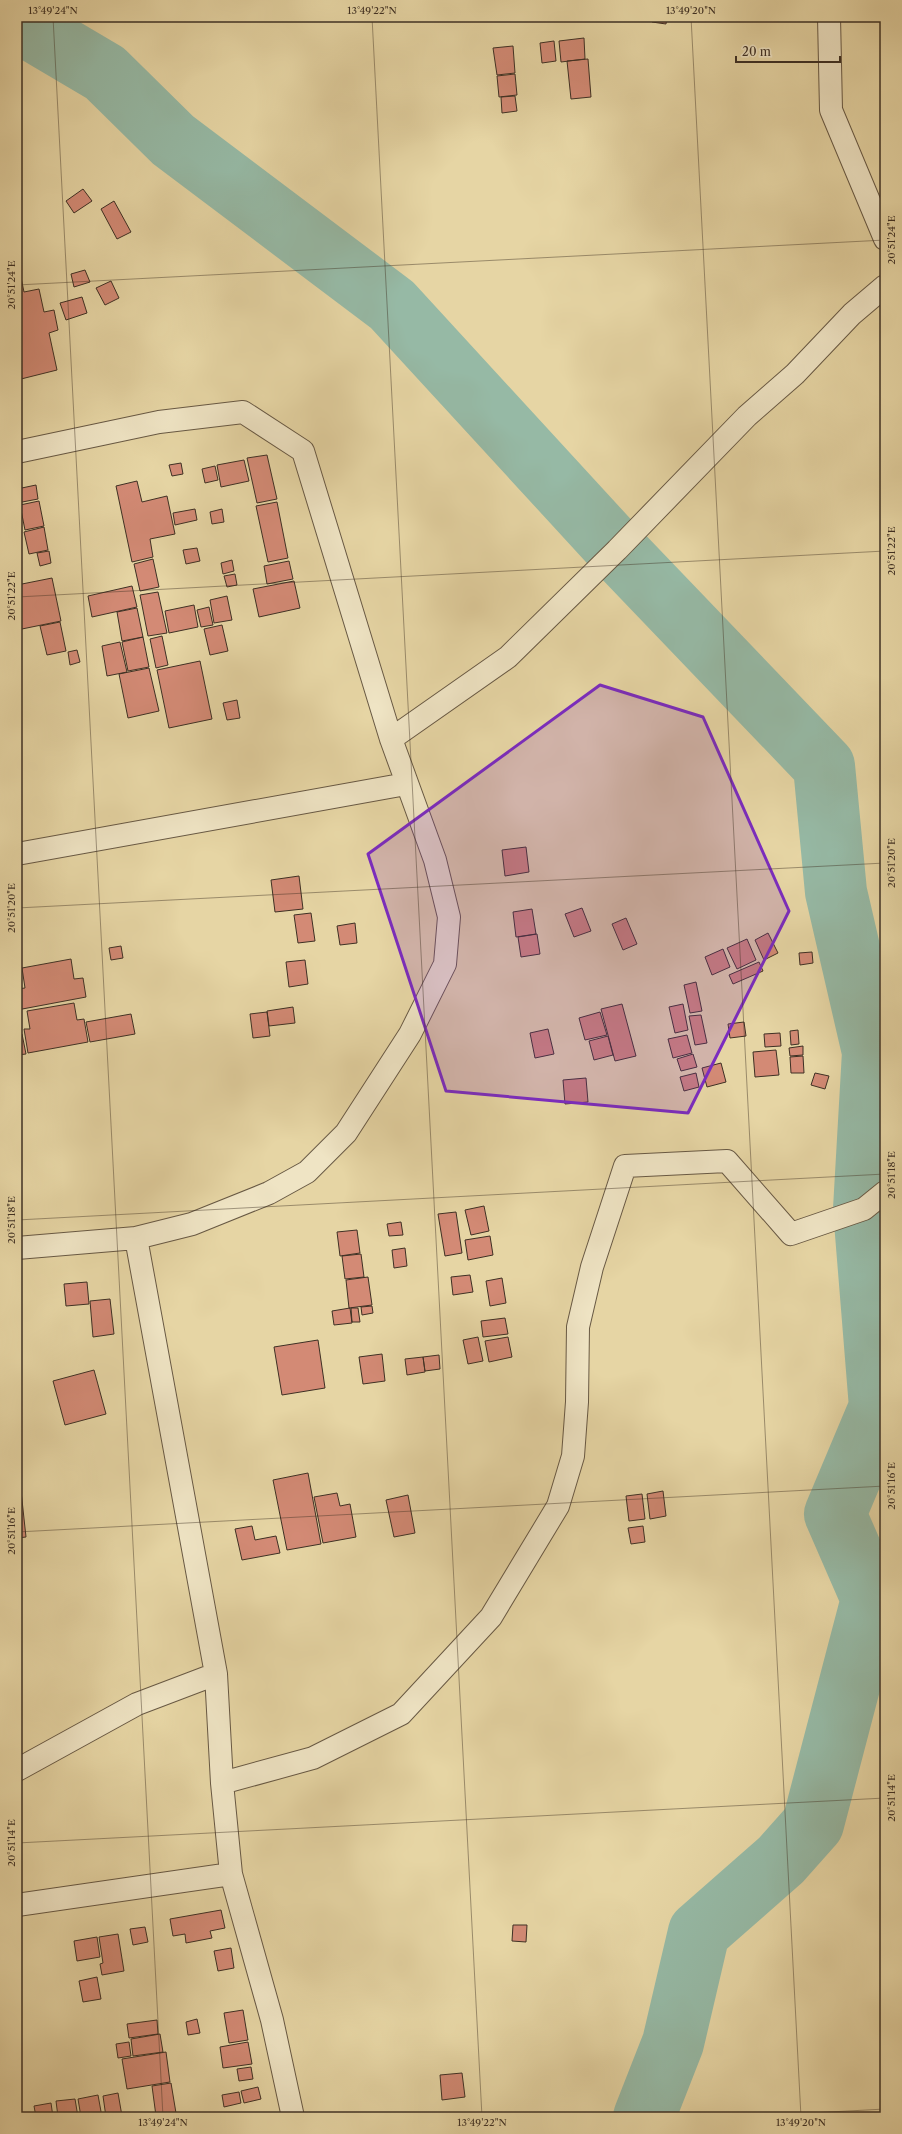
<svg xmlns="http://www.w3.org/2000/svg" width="902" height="2134" viewBox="0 0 902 2134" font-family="'Libre Caslon Text',serif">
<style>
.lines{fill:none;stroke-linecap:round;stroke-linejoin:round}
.river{stroke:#96b9a5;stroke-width:62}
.building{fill:#d38a75;stroke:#3e3024}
.minor-casing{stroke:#685944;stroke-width:24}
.minor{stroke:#efe4c4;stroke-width:22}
.marked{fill:#7b2cbf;fill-opacity:0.2;stroke:#7b2cbf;stroke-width:3;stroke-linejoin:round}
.ticks{fill:none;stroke:#3e3024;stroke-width:1;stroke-opacity:0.45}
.neatline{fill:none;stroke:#3e3024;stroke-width:1.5}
.ticks-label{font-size:10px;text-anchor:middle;fill:#3e3024}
</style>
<rect width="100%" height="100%" fill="#e6d5a4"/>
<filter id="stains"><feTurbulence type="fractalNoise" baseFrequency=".005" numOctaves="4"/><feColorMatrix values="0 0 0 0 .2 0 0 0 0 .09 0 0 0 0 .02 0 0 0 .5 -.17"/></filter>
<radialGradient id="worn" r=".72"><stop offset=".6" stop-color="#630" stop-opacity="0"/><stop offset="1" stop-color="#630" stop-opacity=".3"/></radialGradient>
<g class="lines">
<path class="river" d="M17,21L105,73L173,140L392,305L617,550L824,766L836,892L873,1052L864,1209L880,1407L835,1514L872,1599L813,1824L781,1860L699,1932L673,2043L644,2117"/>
</g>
<path class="building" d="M653,17H667L666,24L652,22Z
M584,38L585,59L561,62L559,41Z
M554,41L556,61L542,63L540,43Z
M513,46L515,73L497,75L493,48Z
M588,59L591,97L571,99L567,61Z
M515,74L517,95L499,97L497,76Z
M515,96L517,111L502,113L501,97Z
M83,189L92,201L74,213L66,201Z
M114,201L131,232L117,239L101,209Z
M17,268H19L24,292L39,289L44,312L54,310L58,330L49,333L57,370L21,379L17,360Z
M85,270L90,282L74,287L71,274Z
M111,281L119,298L105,305L96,288Z
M82,297L87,313L66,320L60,303Z
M267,455L277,499L257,503L247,458Z
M244,460L249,481L221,487L217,465Z
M181,463L183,474L172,476L169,465Z
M215,466L218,480L205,483L202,469Z
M137,481L142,502L167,496L175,534L150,539L153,557L132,562L116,486Z
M36,485L38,499L17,503V489Z
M39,501L44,526L25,530L20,505Z
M277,502L288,558L268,562L256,506Z
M195,509L197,520L175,525L173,513Z
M222,509L224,522L212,524L210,512Z
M44,527L48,550L29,554L24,532Z
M197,548L200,561L186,564L183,550Z
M49,551L51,563L40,566L37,553Z
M153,559L159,587L140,591L134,564Z
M232,560L234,571L223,574L221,563Z
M289,561L293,579L267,584L264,566Z
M235,574L237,585L227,587L224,576Z
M52,578L61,621L17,630V585Z
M294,581L300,608L259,617L253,589Z
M132,586L137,607L92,617L88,596Z
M158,592L167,633L148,636L140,595Z
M227,596L232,620L214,623L210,600Z
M194,605L198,627L169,633L165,611Z
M209,607L213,625L201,627L197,610Z
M137,608L143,637L122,641L117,612Z
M60,622L66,651L47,655L40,626Z
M222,625L228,651L210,655L204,629Z
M162,636L168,665L156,668L150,639Z
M143,637L149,667L128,671L122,642Z
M120,642L127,672L107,676L102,646Z
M77,650L80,662L70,665L68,652Z
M200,661L212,719L169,728L157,670Z
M149,668L159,711L128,718L119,674Z
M237,700L240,718L227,720L223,703Z
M526,847L529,872L505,876L502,850Z
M299,876L303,909L275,912L271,880Z
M582,908L591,931L574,937L565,914Z
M532,909L536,934L516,937L513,912Z
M311,913L315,941L298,943L294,915Z
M626,918L637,944L623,950L612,924Z
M355,923L357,943L340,945L337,926Z
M768,933L778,953L764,960L755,940Z
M537,934L540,954L521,957L518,937Z
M747,939L756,960L737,969L727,948Z
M121,946L123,958L111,960L109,948Z
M723,949L730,967L712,975L705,957Z
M812,952L813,963L800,965L799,953Z
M71,959L74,979L83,978L86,997L17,1010V989L25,988L22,968Z
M305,960L308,984L289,987L286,962Z
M759,962L763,971L733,984L729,975Z
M696,982L702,1011L690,1013L684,985Z
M74,1003L77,1020L84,1019L88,1042L28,1053L24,1029H30L27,1011Z
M622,1004L636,1056L615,1061L601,1009Z
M683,1004L688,1030L675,1033L669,1007Z
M293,1007L295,1023L269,1026L267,1011Z
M267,1012L270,1036L253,1038L250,1014Z
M600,1012L607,1035L585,1040L579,1018Z
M131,1014L135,1034L90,1042L86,1022Z
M701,1015L707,1043L695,1045L689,1016Z
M744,1022L746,1036L730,1038L728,1024Z
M548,1029L554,1054L535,1058L530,1033Z
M798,1030L799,1044L791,1045L790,1031Z
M780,1033L781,1046L765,1047L764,1034Z
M22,1034L26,1054L17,1055V1035Z
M687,1035L692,1053L673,1058L668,1039Z
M608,1036L613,1055L594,1060L589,1041Z
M803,1046V1055L790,1056L789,1048Z
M776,1050L779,1075L755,1077L753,1052Z
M693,1054L697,1067L681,1071L677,1059Z
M803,1056L804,1073H791L790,1057Z
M721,1063L726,1082L707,1087L702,1068Z
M696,1073L699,1087L684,1091L680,1077Z
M815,1073L829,1076L825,1089L811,1085Z
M586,1078L588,1102L565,1104L563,1080Z
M484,1206L489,1231L471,1235L465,1210Z
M456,1212L462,1253L445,1256L438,1214Z
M401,1222L403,1235L389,1236L387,1224Z
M357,1230L360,1253L340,1256L337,1232Z
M490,1236L493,1255L468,1260L465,1240Z
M405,1248L407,1266L394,1268L392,1250Z
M361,1254L364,1277L345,1279L342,1256Z
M470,1275L473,1292L453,1295L451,1277Z
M368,1277L372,1305L349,1308L346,1280Z
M502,1278L506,1303L490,1306L486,1281Z
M87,1282L89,1304L66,1306L64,1284Z
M110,1299L114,1334L93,1337L90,1301Z
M372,1306L373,1313L362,1315L361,1307Z
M350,1308L352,1323L334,1325L332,1311Z
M351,1308H358L360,1322H352Z
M505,1318L508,1334L483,1337L481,1321Z
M478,1337L483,1361L468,1364L463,1340Z
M508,1337L512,1357L489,1362L485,1341Z
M318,1340L325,1388L282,1395L274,1347Z
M382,1354L385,1381L363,1384L359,1357Z
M439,1355L440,1369L425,1371L423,1357Z
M423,1357L425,1372L407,1375L405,1359Z
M94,1370L106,1414L65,1425L53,1381Z
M308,1473L321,1544L287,1550L273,1480Z
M21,1491L26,1537L17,1538V1492Z
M663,1491L666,1516L650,1519L647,1494Z
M337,1493L340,1506L350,1504L356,1537L323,1543L314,1497Z
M642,1494L645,1519L629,1521L626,1496Z
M408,1495L415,1533L394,1537L386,1500Z
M252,1526L255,1540L276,1536L280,1553L242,1560L235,1529Z
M643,1526L645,1542L631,1544L628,1528Z
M221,1910L225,1928L210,1931L212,1938L186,1943L185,1934L173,1936L170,1919Z
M513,1925H527L526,1942L512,1941Z
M145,1927L148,1942L133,1945L130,1929Z
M118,1934L124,1971L102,1975L100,1964L103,1963L99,1937Z
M97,1937L100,1957L77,1961L74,1941Z
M231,1948L234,1968L218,1971L214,1951Z
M97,1977L101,1999L83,2002L79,1981Z
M243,2010L248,2040L229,2043L224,2013Z
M197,2019L200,2033L188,2035L186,2022Z
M157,2020L158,2034L129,2038L127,2024Z
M160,2034L163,2052L133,2056L131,2039Z
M129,2042L131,2056L118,2058L116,2044Z
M248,2042L252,2064L223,2068L220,2047Z
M166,2052L170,2082L127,2089L122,2059Z
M251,2067L253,2079L239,2081L237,2069Z
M462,2073L465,2097L442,2100L440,2075Z
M171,2083L176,2113L156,2116L152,2086Z
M258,2087L261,2099L244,2103L241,2091Z
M239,2092L241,2103L224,2107L222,2095Z
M118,2093L122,2116L106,2117L103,2096Z
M98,2095L102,2117H81L78,2099Z
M75,2099L78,2117H58L56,2101Z
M51,2103L53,2117H36L34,2106Z"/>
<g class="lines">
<defs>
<path id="minor" d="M829,17L831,110L885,239
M17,452L159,422L243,412L303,451L391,739L435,860L449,917L445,964L410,1034L346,1133L307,1172L269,1193L192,1224L136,1238L17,1248
M391,739L508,657L617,550L747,416L795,374L852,314L885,286
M17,854L406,784
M136,1238L216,1674L222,1783L231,1874L272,2020L293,2117
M17,1770L137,1704L216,1674
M222,1783L313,1758L401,1714L491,1617L558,1506L573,1456L577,1402L578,1327L592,1267L625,1166L727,1161L791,1234L864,1209L885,1192
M17,1905L231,1874"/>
</defs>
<use href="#minor" class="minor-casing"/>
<use href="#minor" class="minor"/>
</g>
<path class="marked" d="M600,685L703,717L789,911L688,1113L446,1091L368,854Z"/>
<path class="ticks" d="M53,17L163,2117M372,17L482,2117M691,17L801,2117M17,285L885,240M17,597L885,551M17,908L885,863M17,1220L885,1174M17,1532L885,1486M17,1843L885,1798M738,2117L885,2109"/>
<rect width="902" height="2134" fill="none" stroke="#e6d5a4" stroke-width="44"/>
<path d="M736 56v6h104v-6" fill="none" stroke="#3e3024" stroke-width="2"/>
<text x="742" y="56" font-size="12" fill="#3e3024" stroke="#efe4c4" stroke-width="3" paint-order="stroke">20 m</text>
<rect x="22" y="22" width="858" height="2090" class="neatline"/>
<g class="ticks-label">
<text x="53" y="14">13°49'24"N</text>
<text x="372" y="14">13°49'22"N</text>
<text x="691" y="14">13°49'20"N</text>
<text transform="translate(891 240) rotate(-90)" y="4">20°51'24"E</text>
<text transform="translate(11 285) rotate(-90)" y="4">20°51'24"E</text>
<text transform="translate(891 551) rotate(-90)" y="4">20°51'22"E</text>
<text transform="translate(11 596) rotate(-90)" y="4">20°51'22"E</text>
<text transform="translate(891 863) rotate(-90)" y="4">20°51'20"E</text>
<text transform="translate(11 908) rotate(-90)" y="4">20°51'20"E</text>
<text transform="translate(891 1175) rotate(-90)" y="4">20°51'18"E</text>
<text transform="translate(11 1220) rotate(-90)" y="4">20°51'18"E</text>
<text transform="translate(891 1486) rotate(-90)" y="4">20°51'16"E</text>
<text transform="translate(11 1531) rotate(-90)" y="4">20°51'16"E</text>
<text transform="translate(891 1798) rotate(-90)" y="4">20°51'14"E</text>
<text transform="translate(11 1843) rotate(-90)" y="4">20°51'14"E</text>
<text x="163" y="2126">13°49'24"N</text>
<text x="482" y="2126">13°49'22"N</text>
<text x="801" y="2126">13°49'20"N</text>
</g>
<rect width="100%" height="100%" filter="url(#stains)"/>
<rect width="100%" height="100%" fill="url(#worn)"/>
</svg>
